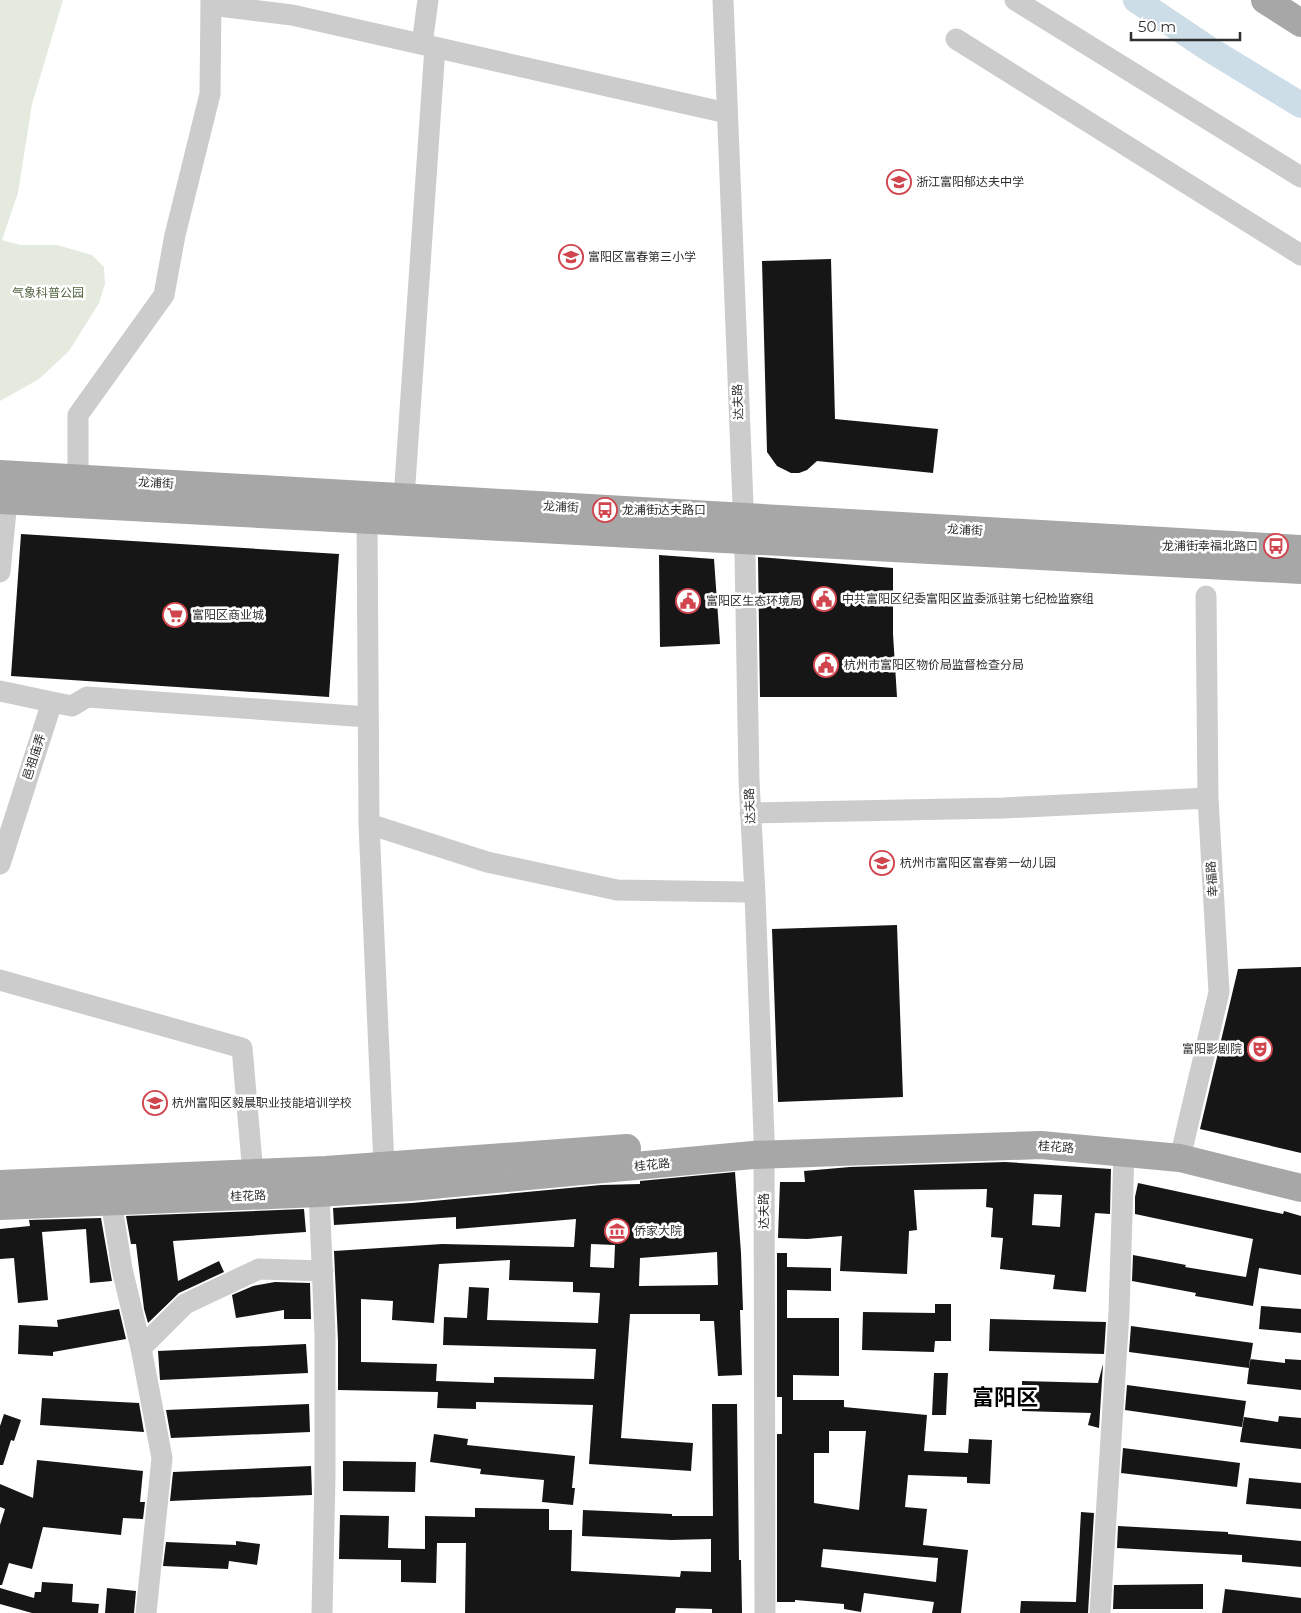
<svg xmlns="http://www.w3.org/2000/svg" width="1301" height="1613" viewBox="0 0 1301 1613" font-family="Montserrat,'Noto Sans SC',sans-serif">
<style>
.green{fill:#e4eade}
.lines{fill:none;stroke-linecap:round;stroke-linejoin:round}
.river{stroke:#cddde8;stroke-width:26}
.building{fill:#161616;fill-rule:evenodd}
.minor{stroke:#ccc;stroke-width:21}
.major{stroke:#a7a7a7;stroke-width:28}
.labels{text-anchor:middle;stroke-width:5;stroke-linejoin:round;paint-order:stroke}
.poi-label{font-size:12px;fill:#2f2f2f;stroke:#fff;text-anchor:start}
.park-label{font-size:12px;fill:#526541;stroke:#fff}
.street-label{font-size:12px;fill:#2f2f2f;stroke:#fff}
.town-label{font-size:22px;font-weight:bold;fill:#000;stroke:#fff}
</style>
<rect width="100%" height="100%" fill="#fff"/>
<path class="green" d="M0,0H63L32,104L18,193L2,240L20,245H57L92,255L104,267L105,284L99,303L69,351L39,379L0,401Z"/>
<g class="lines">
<path class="river" d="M1136,0L1209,49L1301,105"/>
</g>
<path class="building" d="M831,259L835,419L938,429L933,473L817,461L807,470L799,473H791L777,466L767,452L762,261Z
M21,534L339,554L329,697L11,676Z
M659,555L714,559L720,644L660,647Z
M758,557L893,568V634L897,697H760Z
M897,925L903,1097L778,1102L772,929Z
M1301,967V1153L1200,1129L1238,969Z
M1005,1162L1111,1169L1110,1214L1095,1213L1086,1292L1053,1289L1055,1275L1000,1269L1003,1238L991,1237L993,1208L986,1207L987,1189L914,1190L917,1230L909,1231L907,1274L840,1271L842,1236L807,1239L778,1238L780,1182H805L804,1171L850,1167ZM1034,1194L1062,1195L1060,1227L1032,1225Z
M735,1172L741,1253L743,1310H740L742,1375L718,1376L714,1321H700V1314H630L621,1438L693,1443L691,1471L589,1464L593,1405L476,1402V1409L437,1408L438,1392L338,1390V1341L334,1251L442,1244L574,1247L576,1219L456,1229V1217L334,1225L333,1208L412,1203L601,1185L640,1184V1181ZM591,1244L615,1245L614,1268L590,1267ZM717,1252L718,1285L639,1286L640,1258ZM510,1260L509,1280L573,1282V1292L600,1293L598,1323L487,1320L489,1288L469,1287L467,1318L444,1317L443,1345L596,1349L594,1379L494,1377V1383L436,1381L437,1364L361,1362V1299L393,1301L392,1320L434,1323L439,1264Z
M1138,1183L1283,1214L1284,1211L1301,1216V1275L1259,1268L1253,1306L1195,1296L1196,1293L1132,1281L1133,1255L1186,1265L1185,1267L1246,1277L1253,1239L1135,1214V1197Z
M304,1209L306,1232L173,1241L178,1281L219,1261L224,1272L179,1293L148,1323L144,1309L136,1244H131L126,1216Z
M101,1218L112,1281L90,1283L86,1229L42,1232L48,1300L18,1303L14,1258L0,1259V1229L30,1226L29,1220Z
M777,1253H787V1267L831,1268V1291L787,1290V1318H839V1376L793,1375V1400H844V1407L927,1415L924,1451L968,1453L969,1439L992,1440L990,1484L967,1483V1477L908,1475L905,1507L927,1509L923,1545L968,1550L961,1613H932L934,1602L864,1593L861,1612L844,1609V1604L795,1600V1602H777V1434H782V1397H777ZM829,1431H866L859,1510L814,1503V1453H829ZM823,1549L938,1558L936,1582L821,1567Z
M275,1282L310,1283L311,1319H284V1310L236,1318L232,1295L253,1286Z
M935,1304H951V1341H935L934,1352L862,1350L863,1312L935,1313Z
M1261,1306L1301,1309V1333L1259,1329Z
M119,1309L126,1339L53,1352V1356L18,1354L19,1325L58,1327L57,1320Z
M990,1319L1106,1322L1104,1354L989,1351Z
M1131,1326L1253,1343L1249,1368L1129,1352Z
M306,1344L308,1373L160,1380L158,1351Z
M1250,1359L1285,1363V1359L1301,1360V1390L1247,1384Z
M1103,1364L1099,1428L1088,1425L1091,1413L1022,1411V1381L1098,1383Z
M934,1373H948L946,1415H932Z
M1127,1385L1246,1401L1242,1427L1125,1410Z
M42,1398L139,1403L144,1432L40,1425Z
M309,1404L310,1432L171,1438L166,1410Z
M712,1404H737L739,1560H741L742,1613H712V1609L676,1608L675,1613H465L466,1543H437L436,1583L401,1582V1560L339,1559L340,1515L389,1516L388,1548L425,1549V1516L475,1517V1508L549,1509V1530H572L571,1571L680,1577L681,1571L711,1572V1539L671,1540L582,1536L583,1510L672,1514V1516H713Z
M4,1414L21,1420L14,1441L11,1440L3,1465H0V1426Z
M1279,1416L1301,1418V1449L1240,1442L1244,1417L1278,1422Z
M434,1434L468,1439L467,1445L575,1456L572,1488H575L573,1505L542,1502L544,1480L480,1474L481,1469L430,1462Z
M1123,1448L1240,1463L1237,1487L1121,1473Z
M37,1460L143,1471L140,1502H145L143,1519L123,1518L121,1535L43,1527L32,1569L9,1563L2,1585H0V1525L5,1509L0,1507V1484L33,1498Z
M343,1461L416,1462L415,1492L343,1491Z
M311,1466L312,1495L170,1501L173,1472Z
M1249,1478L1301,1483V1509L1246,1504Z
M1081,1512L1094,1513L1088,1613H1020L1021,1601L1076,1602Z
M1118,1526L1228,1532V1534L1301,1541V1567L1242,1562V1555L1117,1548Z
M236,1541L260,1544L257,1565L229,1561L228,1569L163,1566L166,1542L236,1545Z
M42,1582L73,1584L72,1602L99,1604L98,1613H32L0,1604V1588L34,1598L35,1592H41Z
M1203,1584V1609H1113L1114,1585Z
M107,1588L136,1591L134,1613H105Z
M1225,1589L1301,1598V1613H1222Z"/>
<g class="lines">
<path class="minor" d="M723,0L745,555L749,780L755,895L764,1137L765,1613
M1015,0L1301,177
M211,5L292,15L718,111
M956,39L1301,255
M422,44L428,0
M78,479V415L164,295L175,235L210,94L211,0
M404,498L435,47
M367,520L369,824L384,1166
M0,572L7,501
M0,691L52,702L0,864
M52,702L72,706L87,697L368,717
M750,813L1003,808L1208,798
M369,824L487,862L617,890L745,892
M0,980L242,1048L253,1174
M1180,1158L1219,992L1208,798L1206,596
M319,1193L325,1335V1477L322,1613
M111,1201L122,1269L141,1348L162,1458L146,1613
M141,1348L185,1304L259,1269L323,1271
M1100,1613L1119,1312L1124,1152"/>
<path class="major" d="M1265,0L1301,23
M0,474L1301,549
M0,500L1301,570
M0,1184L326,1170L627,1148
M0,1206L319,1193L411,1187L753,1155L1041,1145L1180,1158L1301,1188"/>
</g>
<defs>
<symbol id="school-ring" viewBox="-11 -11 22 22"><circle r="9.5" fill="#fff" stroke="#d1454e" stroke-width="1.5"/><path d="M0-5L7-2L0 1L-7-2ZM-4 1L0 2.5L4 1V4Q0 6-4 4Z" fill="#d1454e"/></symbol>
<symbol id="bus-ring" viewBox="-11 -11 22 22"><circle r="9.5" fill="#fff" stroke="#d1454e" stroke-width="1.5"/><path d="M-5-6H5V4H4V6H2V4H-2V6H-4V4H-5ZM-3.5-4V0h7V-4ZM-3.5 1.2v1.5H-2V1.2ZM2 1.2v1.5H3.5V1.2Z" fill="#d1454e"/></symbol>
<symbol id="civic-ring" viewBox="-11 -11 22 22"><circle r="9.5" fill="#fff" stroke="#d1454e" stroke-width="1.5"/><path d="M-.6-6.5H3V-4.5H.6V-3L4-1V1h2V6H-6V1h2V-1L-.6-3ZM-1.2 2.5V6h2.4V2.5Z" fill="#d1454e"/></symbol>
<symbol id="supermarket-ring" viewBox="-11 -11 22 22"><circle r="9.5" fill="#fff" stroke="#d1454e" stroke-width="1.5"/><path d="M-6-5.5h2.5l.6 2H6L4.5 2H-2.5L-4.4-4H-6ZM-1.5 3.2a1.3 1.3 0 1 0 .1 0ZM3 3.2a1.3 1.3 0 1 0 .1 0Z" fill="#d1454e"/></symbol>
<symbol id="theatre-ring" viewBox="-11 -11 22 22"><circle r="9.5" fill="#fff" stroke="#d1454e" stroke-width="1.5"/><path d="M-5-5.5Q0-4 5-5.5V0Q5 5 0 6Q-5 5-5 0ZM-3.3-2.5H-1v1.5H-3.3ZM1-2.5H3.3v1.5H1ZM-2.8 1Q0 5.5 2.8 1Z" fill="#d1454e"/></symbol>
<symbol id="museum-ring" viewBox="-11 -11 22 22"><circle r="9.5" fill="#fff" stroke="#d1454e" stroke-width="1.5"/><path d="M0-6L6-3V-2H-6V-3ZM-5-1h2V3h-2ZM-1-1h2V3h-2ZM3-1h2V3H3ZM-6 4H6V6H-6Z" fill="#d1454e"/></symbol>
</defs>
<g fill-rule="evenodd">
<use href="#school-ring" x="885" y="168" width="28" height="28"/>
<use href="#school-ring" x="557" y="243" width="28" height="28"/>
<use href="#bus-ring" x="591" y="496" width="28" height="28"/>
<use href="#bus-ring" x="1262" y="532" width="28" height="28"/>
<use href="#civic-ring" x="810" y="585" width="28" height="28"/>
<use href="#civic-ring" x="674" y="587" width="28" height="28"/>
<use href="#supermarket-ring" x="161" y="601" width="28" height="28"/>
<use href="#civic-ring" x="812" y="651" width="28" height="28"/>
<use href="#school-ring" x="868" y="849" width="28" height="28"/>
<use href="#theatre-ring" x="1246" y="1035" width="28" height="28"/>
<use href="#school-ring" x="141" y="1089" width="28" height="28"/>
<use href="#museum-ring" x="603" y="1217" width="28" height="28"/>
</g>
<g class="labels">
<g class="poi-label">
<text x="916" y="186">浙江富阳郁达夫中学</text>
<text x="588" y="261">富阳区富春第三小学</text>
<text x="622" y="514">龙浦街达夫路口</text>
<text x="1258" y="550" text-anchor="end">龙浦街幸福北路口</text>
<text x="842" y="603">中共富阳区纪委富阳区监委派驻第七纪检监察组</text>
<text x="706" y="605">富阳区生态环境局</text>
<text x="192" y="619">富阳区商业城</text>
<text x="844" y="669">杭州市富阳区物价局监督检查分局</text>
<text x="900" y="867">杭州市富阳区富春第一幼儿园</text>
<text x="1242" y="1053" text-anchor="end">富阳影剧院</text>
<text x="172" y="1107">杭州富阳区毅晨职业技能培训学校</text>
<text x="634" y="1235">侨家大院</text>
</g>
<g class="park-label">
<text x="48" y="297">气象科普公园</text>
</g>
<g class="street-label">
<text transform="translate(738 402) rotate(-92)" y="4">达夫路</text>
<text transform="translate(156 483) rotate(3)" y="4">龙浦街</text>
<text transform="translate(561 507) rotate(3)" y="4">龙浦街</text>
<text transform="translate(965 530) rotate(3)" y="4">龙浦街</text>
<text transform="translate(34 757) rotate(-72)" y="4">邑祖庙弄</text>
<text transform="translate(750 806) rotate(-93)" y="4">达夫路</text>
<text transform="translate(1212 879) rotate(-94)" y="4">幸福路</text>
<text transform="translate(1056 1147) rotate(4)" y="4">桂花路</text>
<text transform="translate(652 1165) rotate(-6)" y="4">桂花路</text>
<text transform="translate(248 1196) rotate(-2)" y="4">桂花路</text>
<text transform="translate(764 1211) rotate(-90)" y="4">达夫路</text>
</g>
<g class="town-label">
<text x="1005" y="1405">富阳区</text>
</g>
</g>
<path d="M1131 32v8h109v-8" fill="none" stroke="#2f2f2f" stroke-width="2.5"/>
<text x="1138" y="32" font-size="15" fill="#2f2f2f" stroke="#ffffff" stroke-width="4" paint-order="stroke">50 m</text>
</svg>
